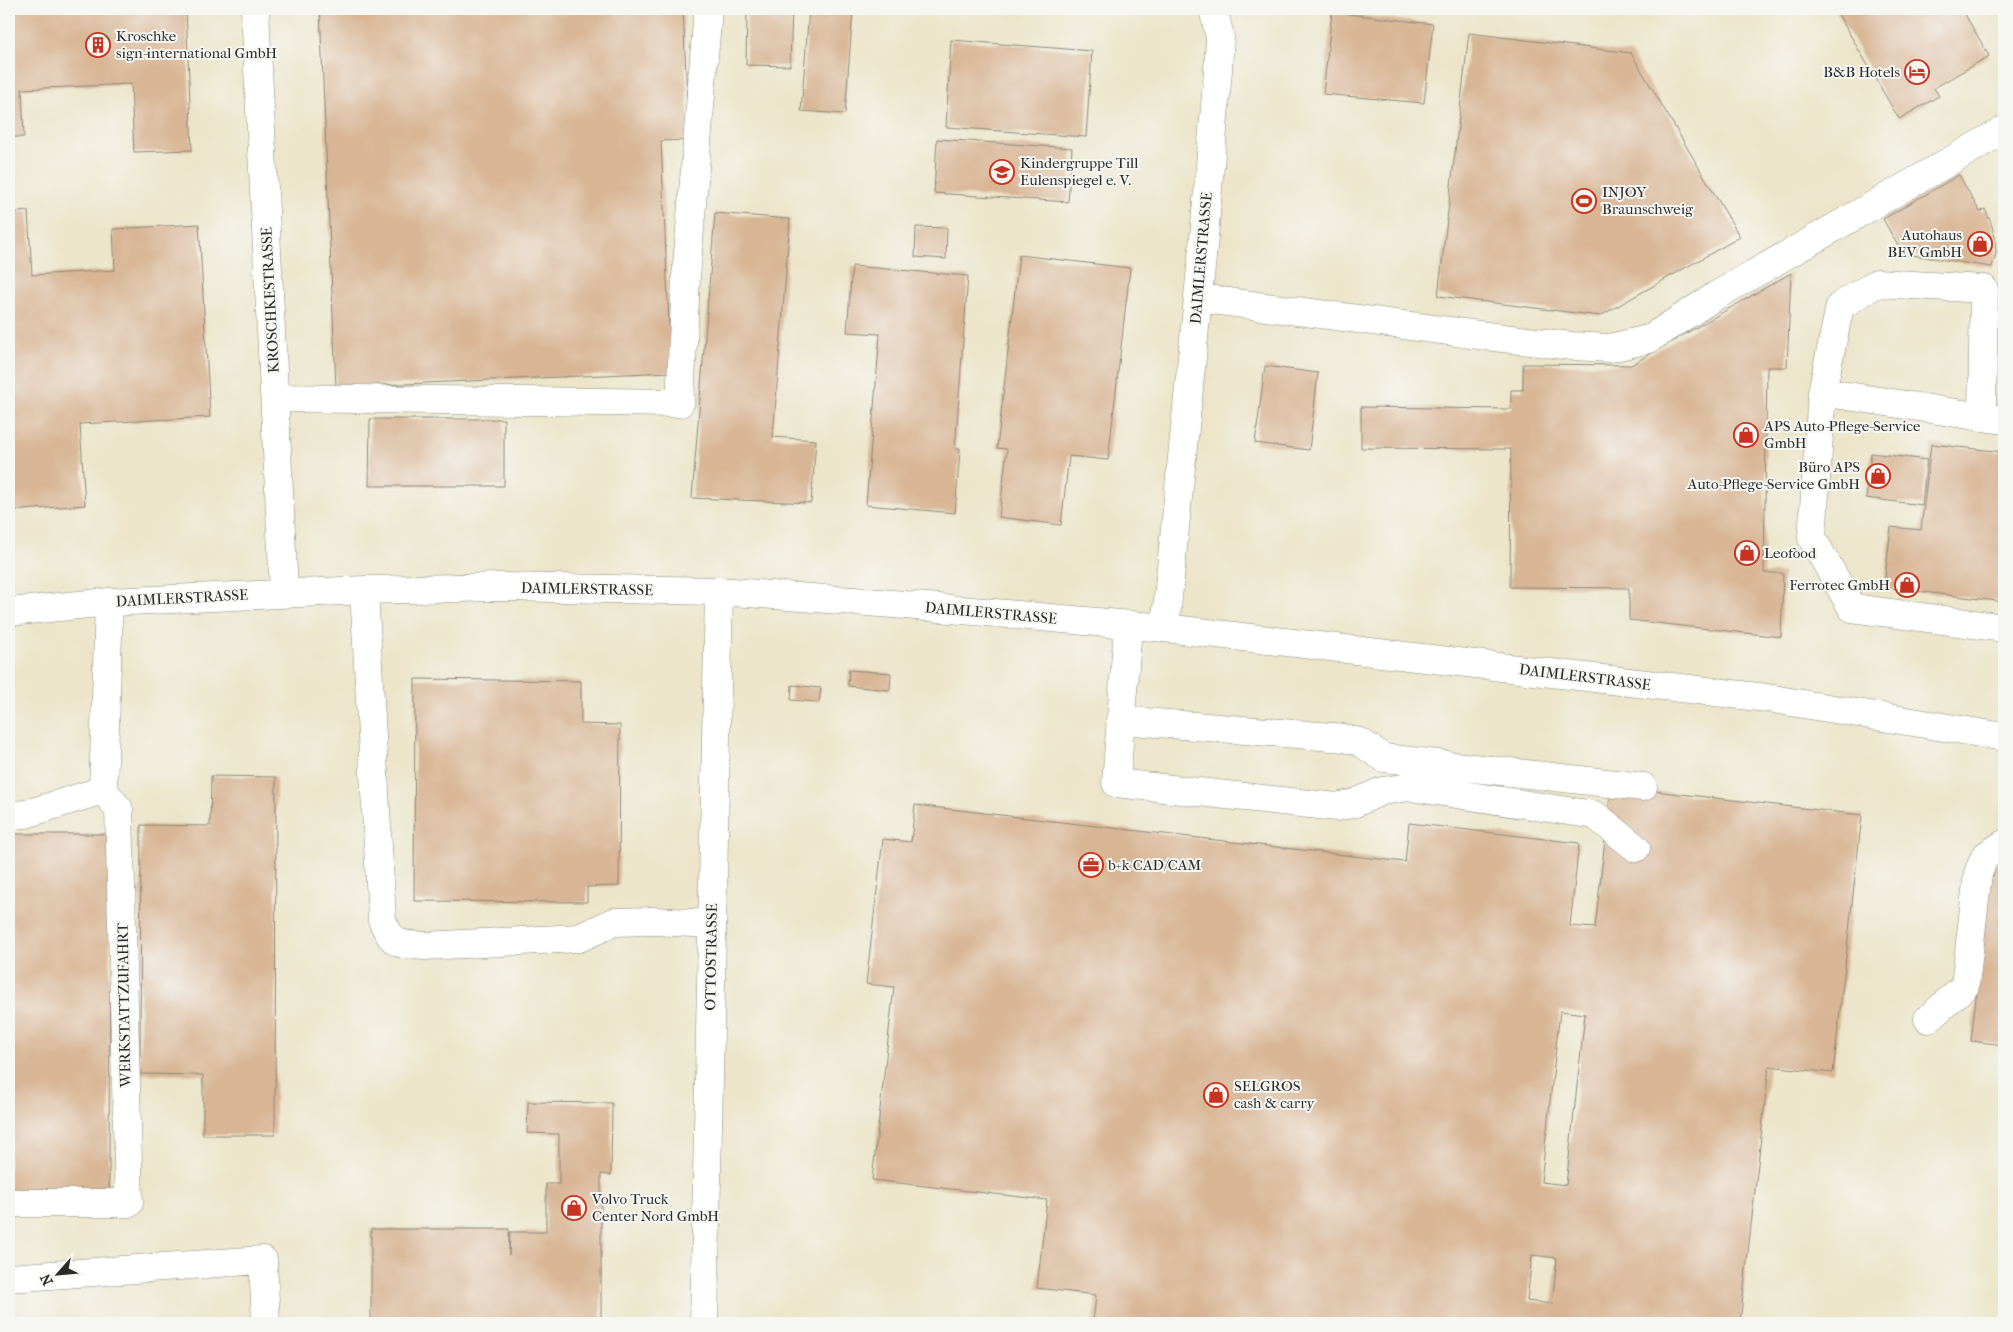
<svg xmlns="http://www.w3.org/2000/svg" width="2013" height="1332" viewBox="0 0 2013 1332" font-family="'IM FELL French Canon',serif">
<style>
.building{fill:#d8b594;fill-rule:evenodd}
.lines{fill:none;stroke-linecap:round;stroke-linejoin:round}
.minor-casing{stroke:#8c887a;stroke-width:29}
.minor{stroke:#fff;stroke-width:28}
.labels{text-anchor:middle;stroke-width:4;stroke-linejoin:round;paint-order:stroke}
.poi-label{font-size:15px;fill:#2b2b2b;stroke:#f6f6f2;text-anchor:start}
.street-label{font-size:15px;fill:#2b2b2b;stroke:#f6f6f2}
</style>
<rect width="100%" height="100%" fill="#f6f6f2"/>
<filter id="ink" filterUnits="userSpaceOnUse"><feTurbulence type="fractalNoise" baseFrequency=".02" numOctaves="2"/><feDisplacementMap in="SourceGraphic" scale="10" xChannelSelector="R" yChannelSelector="G"/><feConvolveMatrix kernelMatrix="1 2 1 2 8 2 1 2 1" color-interpolation-filters="sRGB"/></filter>
<filter id="wash" filterUnits="userSpaceOnUse"><feTurbulence type="fractalNoise" baseFrequency=".0096" numOctaves="4" result="noise"/><feDisplacementMap in="SourceGraphic" scale="20" xChannelSelector="R" yChannelSelector="G"/><feGaussianBlur stdDeviation="1.12" result="paint"/><feColorMatrix in="noise" values="0 0 0 0 0 0 0 0 0 0 0 0 0 0 0 0 0 1.4 0 .05"/><feComposite in="paint" operator="in"/></filter>
<g filter="url(#wash)">
<rect width="100%" height="100%" fill="#ece5c9"/>
<g id="blocks">
<path class="building" d="M9,9H186L192,150L134,152L131,84L22,89L24,137H9Z
M320,9H683L689,140L661,141L671,372L336,387Z
M747,9H792L790,66L746,65Z
M809,9H853L845,114L801,111Z
M1835,9H1962L1989,56L1934,88L1939,96L1899,119Z
M1332,12L1433,24L1424,103L1323,94Z
M1469,33L1631,53L1740,237L1600,316L1438,296Z
M951,40L1092,51L1086,137L946,127Z
M937,139L1072,148L1068,202L934,193Z
M1959,175L1980,212L1985,209L1991,223L1995,237L1996,253L1992,267L1905,254L1903,255L1883,219Z
M28,211L32,275L115,270L113,229L199,224L210,417L80,424L85,505L9,511V213Z
M715,213L790,219L773,437L816,440L811,503L692,498Z
M916,227L947,228L946,259L915,257Z
M1019,255L1130,268L1108,460L1069,456L1061,525L999,517L1007,449L997,448Z
M852,266L968,276L955,449H960L955,513L866,505L880,334L847,332Z
M1791,273L1787,367H1767L1764,573H1783L1781,637L1629,620V588L1510,587L1511,449L1361,448V407L1511,409V390H1523V364L1631,365Z
M1265,366L1318,373L1309,450L1255,443Z
M370,419H504V486H369Z
M1931,444L2004,452V602L1884,587L1891,527L1921,530Z
M1871,453L1927,460L1922,505L1866,498Z
M849,670L891,673L890,690L848,686Z
M415,679L581,681V724L620,725L619,886L587,887V902L414,901Z
M792,685L821,688L819,702L791,700Z
M211,776L276,777L275,1135H203V1075L140,1074L141,825L210,826Z
M1611,786L1862,815L1833,1073L1769,1066L1740,1323H1093L1096,1295L1037,1288L1047,1200L872,1180L894,987L866,984L883,839L911,842L915,805L1405,862L1409,823L1579,843L1570,926L1595,928ZM1560,1011L1585,1014L1566,1185L1541,1182ZM1532,1255L1557,1258L1552,1304L1527,1301Z
M9,834H110L109,1191L9,1190Z
M1996,863L2004,864V1045L1971,1041L1990,876H1993Z
M528,1102L612,1103L611,1175L601,1174V1323H371V1229H509V1255L510,1232H546V1184H559V1134L527,1133Z"/>
</g>
</g>
<g filter="url(#ink)">
<use href="#blocks" fill-opacity="0" stroke="#8c887a" stroke-width="1"/>
<g class="lines">
<defs>
<path id="minor" d="M255,9L284,592
M1198,298L1494,337L1572,346L1610,348L1649,339L1717,295L2004,130
M1822,392L1812,538L1852,608L2004,628
M275,398L680,403L686,278L708,9
M1982,417L1984,289L1877,283L1840,306L1822,392L1982,417L2004,420
M364,590L382,920C394,946 397,944 424,946L579,938L614,922L654,921L712,924
M9,612L109,602L364,590L500,587L719,591L893,604L1165,628L1767,698L2004,737
M1128,626L1116,783L1337,807L1355,803L1382,791L1410,787L1595,815L1636,848
M1165,628L1204,237L1218,70L1220,37L1213,9
M1120,720L1344,738L1360,742L1384,758L1643,787
M103,790L109,602
M9,815L26,814L103,790
M1928,1019L1965,986L1978,873L1985,856L2004,844
M9,1203H129L119,809L103,790
M9,1278L263,1260L266,1323
M704,1323L719,591"/>
</defs>
<use href="#minor" class="minor-casing"/>
<use href="#minor" class="minor"/>
</g>
</g>
<defs>
<symbol id="building-ring" viewBox="-11 -11 22 22"><circle r="9.5" fill="#f6f6f2" stroke="#c8321e" stroke-width="1.5"/><path d="M-4-6H4V6H1V3H-1V6H-4ZM-2.5-4.3h1.7v1.8h-1.7ZM.8-4.3h1.7v1.8H.8ZM-2.5-1h1.7V.8h-1.7ZM.8-1h1.7V.8H.8Z" fill="#c8321e"/></symbol>
<symbol id="hotel-ring" viewBox="-11 -11 22 22"><circle r="9.5" fill="#f6f6f2" stroke="#c8321e" stroke-width="1.5"/><path d="M-6-4.5h1.5V1H6V5H4.5V3h-9V5H-6ZM-4 0a1.8 1.8 0 1 1 3.6 0ZM.5 0V-2.5h3Q6-2.5 6 0Z" fill="#c8321e"/></symbol>
<symbol id="school-ring" viewBox="-11 -11 22 22"><circle r="9.5" fill="#f6f6f2" stroke="#c8321e" stroke-width="1.5"/><path d="M0-5L7-2L0 1L-7-2ZM-4 1L0 2.5L4 1V4Q0 6-4 4Z" fill="#c8321e"/></symbol>
<symbol id="stadium-ring" viewBox="-11 -11 22 22"><circle r="9.5" fill="#f6f6f2" stroke="#c8321e" stroke-width="1.5"/><path d="M0-5a6.5 5 0 1 0 0 10a6.5 5 0 1 0 0-10ZM-3.5-1.8h7v3.6h-7Z" fill="#c8321e"/></symbol>
<symbol id="shop-ring" viewBox="-11 -11 22 22"><circle r="9.5" fill="#f6f6f2" stroke="#c8321e" stroke-width="1.5"/><path d="M-5-2.5h2.3a2.7 3.5 0 0 1 5.4 0H5L5.5 6h-11ZM-1.5-2.5h3a1.5 2.3 0 0 0-3 0Z" fill="#c8321e"/></symbol>
<symbol id="office-ring" viewBox="-11 -11 22 22"><circle r="9.5" fill="#f6f6f2" stroke="#c8321e" stroke-width="1.5"/><path d="M-6-3h4V-5.5h4V-3h4V5H-6ZM-1-4.5V-3h2v-1.5ZM-6 0V1H6V0Z" fill="#c8321e"/></symbol>
</defs>
<g fill-rule="evenodd">
<use href="#building-ring" x="84" y="31" width="28" height="28"/>
<use href="#hotel-ring" x="1903" y="58" width="28" height="28"/>
<use href="#school-ring" x="988" y="158" width="28" height="28"/>
<use href="#stadium-ring" x="1570" y="187" width="28" height="28"/>
<use href="#shop-ring" x="1966" y="230" width="28" height="28"/>
<use href="#shop-ring" x="1732" y="421" width="28" height="28"/>
<use href="#shop-ring" x="1864" y="462" width="28" height="28"/>
<use href="#shop-ring" x="1733" y="539" width="28" height="28"/>
<use href="#shop-ring" x="1893" y="571" width="28" height="28"/>
<use href="#office-ring" x="1077" y="851" width="28" height="28"/>
<use href="#shop-ring" x="1202" y="1081" width="28" height="28"/>
<use href="#shop-ring" x="560" y="1194" width="28" height="28"/>
</g>
<g class="labels">
<g class="poi-label">
<text x="116" y="41">Kroschke<tspan x="116" dy="17">sign-international GmbH</tspan></text>
<text x="1900" y="77" text-anchor="end">B&amp;B Hotels</text>
<text x="1020" y="168">Kindergruppe Till<tspan x="1020" dy="17">Eulenspiegel e. V.</tspan></text>
<text x="1602" y="197">INJOY<tspan x="1602" dy="17">Braunschweig</tspan></text>
<text x="1962" y="240" text-anchor="end">Autohaus<tspan x="1962" dy="17">BEV GmbH</tspan></text>
<text x="1764" y="431">APS Auto-Pflege-Service<tspan x="1764" dy="17">GmbH</tspan></text>
<text x="1860" y="472" text-anchor="end">Büro APS<tspan x="1860" dy="17">Auto-Pflege-Service GmbH</tspan></text>
<text x="1764" y="558">Leofood</text>
<text x="1890" y="590" text-anchor="end">Ferrotec GmbH</text>
<text x="1108" y="870">b+k CAD/CAM</text>
<text x="1234" y="1091">SELGROS<tspan x="1234" dy="17">cash &amp; carry</tspan></text>
<text x="592" y="1204">Volvo Truck<tspan x="592" dy="17">Center Nord GmbH</tspan></text>
</g>
<g class="street-label">
<text transform="translate(1201 258) rotate(-85)" y="5">DAIMLERSTRASSE</text>
<text transform="translate(270 300) rotate(-93)" y="5">KROSCHKESTRASSE</text>
<text transform="translate(587 589) rotate(1)" y="5">DAIMLERSTRASSE</text>
<text transform="translate(182 598) rotate(-3)" y="5">DAIMLERSTRASSE</text>
<text transform="translate(991 613) rotate(5)" y="5">DAIMLERSTRASSE</text>
<text transform="translate(1585 677) rotate(7)" y="5">DAIMLERSTRASSE</text>
<text transform="translate(711 957) rotate(-89)" y="5">OTTOSTRASSE</text>
<text transform="translate(124 1005) rotate(-91)" y="5">WERKSTATTZUFAHRT</text>
</g>
</g>
<rect width="2013" height="1332" fill="none" stroke="#f6f6f2" stroke-width="30"/>
<g transform="translate(58 1274) rotate(243)" stroke="#f6f6f2" stroke-width="4" paint-order="stroke">
<path d="M0-4L9 19L0 12L-9 19Z" fill="#2b2b2b"/>
<text y="-8" font-size="14" font-weight="bold" text-anchor="middle" fill="#2b2b2b">N</text>
</g>
</svg>
